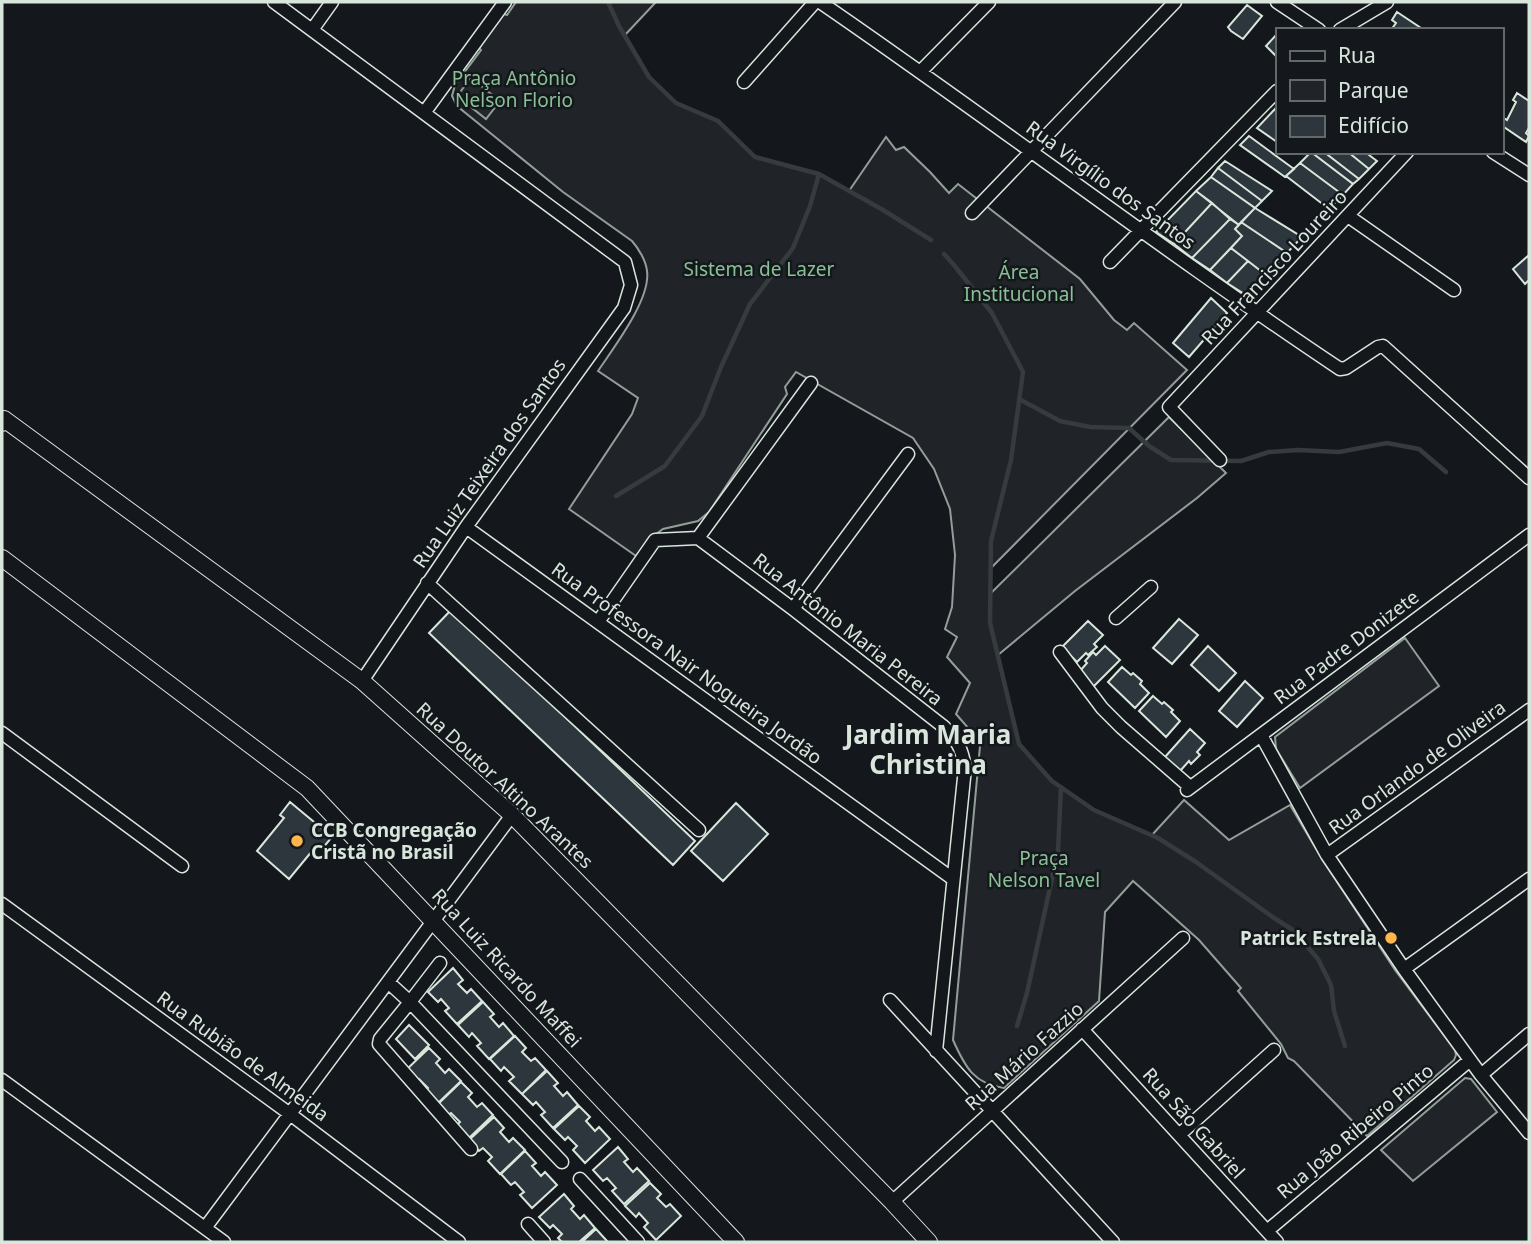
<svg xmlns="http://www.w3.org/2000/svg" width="1531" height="1244" viewBox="0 0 1531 1244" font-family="'Noto Sans',sans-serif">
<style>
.green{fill:#202428;stroke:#939e99;stroke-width:2}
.parking{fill:#24282b;stroke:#939e99;stroke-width:2}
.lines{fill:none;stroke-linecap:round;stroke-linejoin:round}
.stream{stroke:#363b3e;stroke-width:4.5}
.building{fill:#2c363c;stroke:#d8e6dc;stroke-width:2}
.minor-casing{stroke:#d8e6dc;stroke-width:15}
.tertiary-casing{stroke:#d8e6dc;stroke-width:18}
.minor{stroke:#14181c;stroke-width:12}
.tertiary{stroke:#14181c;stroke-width:16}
.poi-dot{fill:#ffb74d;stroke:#14181c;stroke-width:2.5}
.labels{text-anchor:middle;stroke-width:5;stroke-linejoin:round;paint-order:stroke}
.park-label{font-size:19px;fill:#8ac095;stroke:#14181c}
.street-label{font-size:19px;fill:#d8e6dc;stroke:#14181c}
.poi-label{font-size:19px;font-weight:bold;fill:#d8e6dc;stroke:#14181c;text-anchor:start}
.district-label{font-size:26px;font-weight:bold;fill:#d8e6dc;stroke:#14181c}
</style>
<rect width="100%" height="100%" fill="#14181c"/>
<path class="green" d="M516,2H656L625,35L649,77L676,103L718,121L755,157L819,174L849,191L886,137L896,150L904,147L930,172L949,193L958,184L1080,279L1114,320L1127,330L1134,323L1187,370L991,568L990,594L1169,417L1226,473L1197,498L1075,591L998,655L1019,744L1052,781L1094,810L1152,835L1184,800L1229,840L1290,805L1322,859L1395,970L1455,1050L1456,1055L1454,1060L1367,1136L1294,1061L1288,1058L1281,1044L1238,991L1241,988L1199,940L1133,881L1105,912L1099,1001L1004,1088C974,1084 965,1067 953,1040L980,746L970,730L956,714L970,683L947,657L957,637L945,629L952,607L955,555L950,509L934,469L913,438L796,372L785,387L787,394L709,512L698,521L663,529L651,538L636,556L569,509L632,414L638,398L598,371C614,347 651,299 647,271C646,261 639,249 632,241L563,192L457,106L452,96L455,85L481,50L479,48C482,38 487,36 493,28C497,24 499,18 504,14L507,15Z
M1405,638L1439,686L1300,788L1276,749L1275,737Z
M1465,1078L1471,1079L1497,1112L1413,1181L1381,1150Z"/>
<path class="parking" d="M471,78L500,101L486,119L457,96Z"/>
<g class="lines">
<path class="stream" d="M608,2L619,26L649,77L676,103L718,121L755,157L819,174L883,210L931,240
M944,254L954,265L992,313L1023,372L1011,460L991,541L990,623L1019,744L1052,781L1094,810L1158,838L1196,862L1274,918L1293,930L1318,959L1331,985L1334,1011L1345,1046
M1019,399L1060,421L1090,427L1129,428L1149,446L1171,460L1241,461L1269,452L1298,450L1339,452L1387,443L1419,449L1446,472
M616,496L665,466L702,416L721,367L750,304L793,248L810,206L819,174
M1017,1026L1027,993L1058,851L1061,787"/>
</g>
<path class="building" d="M1247,5L1262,16L1243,39L1231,31L1228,27Z
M1397,12L1424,30H1391L1396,23L1392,20Z
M1277,34V57L1266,46Z
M1517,93L1529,101V128L1526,133L1529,136L1526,142L1501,125L1502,117L1507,120L1516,102L1513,100Z
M1275,109L1277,111V142L1257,128Z
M1249,136L1294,169L1285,177L1240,145Z
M1311,152H1324L1359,179L1353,184Z
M1311,152L1353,184L1343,195L1300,163Z
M1324,152H1348L1369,169L1359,179Z
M1348,152H1365L1377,161L1369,169Z
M1225,161L1272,191L1262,201L1218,168Z
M1300,163L1343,195L1329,209L1286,176Z
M1218,168L1262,201L1255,208L1211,177Z
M1211,177L1255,208L1239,225L1196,191Z
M1196,191L1212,203L1174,244L1156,232Z
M1212,203L1230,219L1192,258L1174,244Z
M1255,208L1302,237L1287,253L1241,222Z
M1230,219L1239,225L1235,229L1242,236L1210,270L1192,258Z
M1241,222L1287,253L1266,275L1231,248L1242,236L1235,229Z
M1231,248L1248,261L1227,283L1210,270Z
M1529,255V280L1525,284L1513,269Z
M1248,261L1266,275L1246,295L1227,283Z
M1211,298L1227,313L1189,357L1173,343Z
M452,609L695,841L673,865L429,633Z
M1179,619L1198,635L1172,664L1153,648Z
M1088,621L1103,635L1094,644L1097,647L1088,655L1086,653L1077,662L1062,647Z
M1105,646L1120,660L1093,687L1079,672L1087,663L1085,661L1093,652L1096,655Z
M1208,646L1236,673L1219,691L1191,665Z
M1122,667L1131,675L1133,673L1142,681L1140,684L1149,693L1135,708L1108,682Z
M1245,681L1263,698L1237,727L1219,711Z
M1153,696L1162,704L1164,702L1173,710L1171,712L1180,721L1166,737L1139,711Z
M1190,729L1205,743L1197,752L1200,755L1191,764L1189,761L1180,771L1165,757Z
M290,802L332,837L322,849L317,845L289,879L257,851L284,818L280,815Z
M736,803L768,834L723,881L691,851Z
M453,968L463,980L458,984L467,993L471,989L482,1001L457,1024L445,1011L449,1008L441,999L438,1002L428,992Z
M483,1002L494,1014L490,1017L499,1027L503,1023L514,1036L489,1059L477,1046L481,1043L472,1033L469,1037L458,1025Z
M409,1025L429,1045L415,1059L396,1039Z
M515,1036L526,1048L522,1052L531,1061L535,1058L546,1070L522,1094L509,1081L514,1077L504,1067L501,1071L490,1059Z
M429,1048L440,1059L436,1063L445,1073L449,1069L461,1081L436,1105L424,1092L428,1088L419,1079L415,1082L405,1071Z
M547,1071L558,1083L554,1086L563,1096L567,1092L578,1105L553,1128L541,1115L545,1112L536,1102L533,1105L522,1094Z
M461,1082L472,1093L468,1097L477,1107L482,1103L493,1115L468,1139L456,1126L460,1122L451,1113L447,1116L437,1105Z
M579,1106L590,1117L586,1121L595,1131L599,1127L610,1139L585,1163L573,1150L577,1146L568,1137L565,1140L554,1129Z
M494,1117L504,1128L500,1132L509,1142L513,1138L525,1150L500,1174L488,1161L492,1157L483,1148L479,1151L469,1140Z
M618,1147L628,1159L624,1162L633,1172L637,1168L649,1181L624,1204L612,1191L616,1188L607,1178L603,1181L593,1170Z
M525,1151L536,1163L532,1166L541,1176L545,1172L557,1185L532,1208L520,1195L524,1192L515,1182L511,1185L501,1174Z
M650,1183L661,1194L657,1198L666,1207L670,1204L681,1216L656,1240L644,1227L648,1223L639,1213L636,1217L625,1206Z
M564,1194L574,1206L571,1209L580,1219L584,1215L595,1228L579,1242H562L558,1238L562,1234L553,1225L550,1228L539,1217Z
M596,1229L607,1241L605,1242H582Z"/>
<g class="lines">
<defs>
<path id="minor" d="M274,2L625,262L631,285L624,308L466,527L362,681
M820,2C995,122 1163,251 1340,369L1346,368L1378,347L1383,346L1529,478
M1277,2L1319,30
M312,30L332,2
M1340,30L1387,2
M921,71L989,2
M744,82L815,2
M424,113L505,2
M1493,152L1529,175
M972,213L1175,2
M1348,216L1454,290
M1110,262L1277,91
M1220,460L1169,407L1407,152
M466,527L953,879
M698,538L793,609L944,727C958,741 962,749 965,768L936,1051
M427,583L699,830
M793,609L908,454
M1116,618L1151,587
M598,622L655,540L698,538L811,383
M1060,652L1102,708L1121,727L1190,787
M2,733L182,866
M1261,735L1327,855L1404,969L1481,1075L1529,1133
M1187,790L1529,535
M1327,855L1529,710
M2,904L290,1114L459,1242
M440,963L410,1002L380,1039L379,1044L471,1149
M1404,969L1529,879
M388,982L410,1002L562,1162
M890,1000L1113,1242
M1082,1029L1277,1242
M1481,1075L1529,1034
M2,1080L224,1242
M1179,1135L1274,1050
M580,1179L638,1242
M892,1202L1183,938
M528,1224L544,1242
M205,1228L512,815
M1267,1231L1470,1060"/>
<path id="tertiary" d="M2,423L4,419L362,681L512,815L892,1202L929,1242
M2,558L307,788L736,1242"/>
</defs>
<use href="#minor" class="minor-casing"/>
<use href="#tertiary" class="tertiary-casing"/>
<use href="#minor" class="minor"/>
<use href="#tertiary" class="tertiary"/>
</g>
<g class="poi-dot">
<circle cx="297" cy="841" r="7"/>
<circle cx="1391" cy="938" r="7"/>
</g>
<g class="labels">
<g class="park-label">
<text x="514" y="85">Praça Antônio<tspan x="514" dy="22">Nelson Florio</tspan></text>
<text x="759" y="276">Sistema de Lazer</text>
<text x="1019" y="279">Área<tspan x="1019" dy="22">Institucional</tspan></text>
<text x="1044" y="865">Praça<tspan x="1044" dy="22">Nelson Tavel</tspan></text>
</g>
<g class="street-label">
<text transform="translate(1111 185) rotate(36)" y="7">Rua Virgílio dos Santos</text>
<text transform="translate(1274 267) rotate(-47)" y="7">Rua Francisco Loureiro</text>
<text transform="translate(489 463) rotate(-55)" y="7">Rua Luiz Teixeira dos Santos</text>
<text transform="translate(848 629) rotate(38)" y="7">Rua Antônio Maria Pereira</text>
<text transform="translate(1346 647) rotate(-37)" y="7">Rua Padre Donizete</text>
<text transform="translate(687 663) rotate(36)" y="7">Rua Professora Nair Nogueira Jordão</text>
<text transform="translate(1417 767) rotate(-36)" y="7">Rua Orlando de Oliveira</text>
<text transform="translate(505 785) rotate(43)" y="7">Rua Doutor Altino Arantes</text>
<text transform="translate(507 968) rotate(47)" y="7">Rua Luiz Ricardo Maffei</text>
<text transform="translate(243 1056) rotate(36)" y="7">Rua Rubião de Almeida</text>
<text transform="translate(1024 1056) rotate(-42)" y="7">Rua Mário Fazzio</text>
<text transform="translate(1194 1123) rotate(48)" y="7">Rua São Gabriel</text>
<text transform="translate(1355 1131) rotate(-40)" y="7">Rua João Ribeiro Pinto</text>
</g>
<g class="poi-label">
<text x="311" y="837">CCB Congregação<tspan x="311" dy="22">Cristã no Brasil</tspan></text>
<text x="1377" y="945" text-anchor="end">Patrick Estrela</text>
</g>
<g class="district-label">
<text x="928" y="744">Jardim Maria<tspan x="928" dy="30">Christina</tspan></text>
</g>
</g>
<rect width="1531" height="1244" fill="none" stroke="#d8e6dc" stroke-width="7"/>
<rect x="1276" y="28" width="228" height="126" fill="#14181c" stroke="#626a69" stroke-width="2"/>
<rect x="1290" y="51" width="35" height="10" fill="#14181c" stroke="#626a69" stroke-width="2"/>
<text x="1338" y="63" font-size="21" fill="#d8e6dc">Rua</text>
<rect x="1290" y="80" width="35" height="21" fill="#202428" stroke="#626a69" stroke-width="2"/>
<text x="1338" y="98" font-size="21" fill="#d8e6dc">Parque</text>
<rect x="1290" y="116" width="35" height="21" fill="#2c363c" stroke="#626a69" stroke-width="2"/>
<text x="1338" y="133" font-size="21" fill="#d8e6dc">Edifício</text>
</svg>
